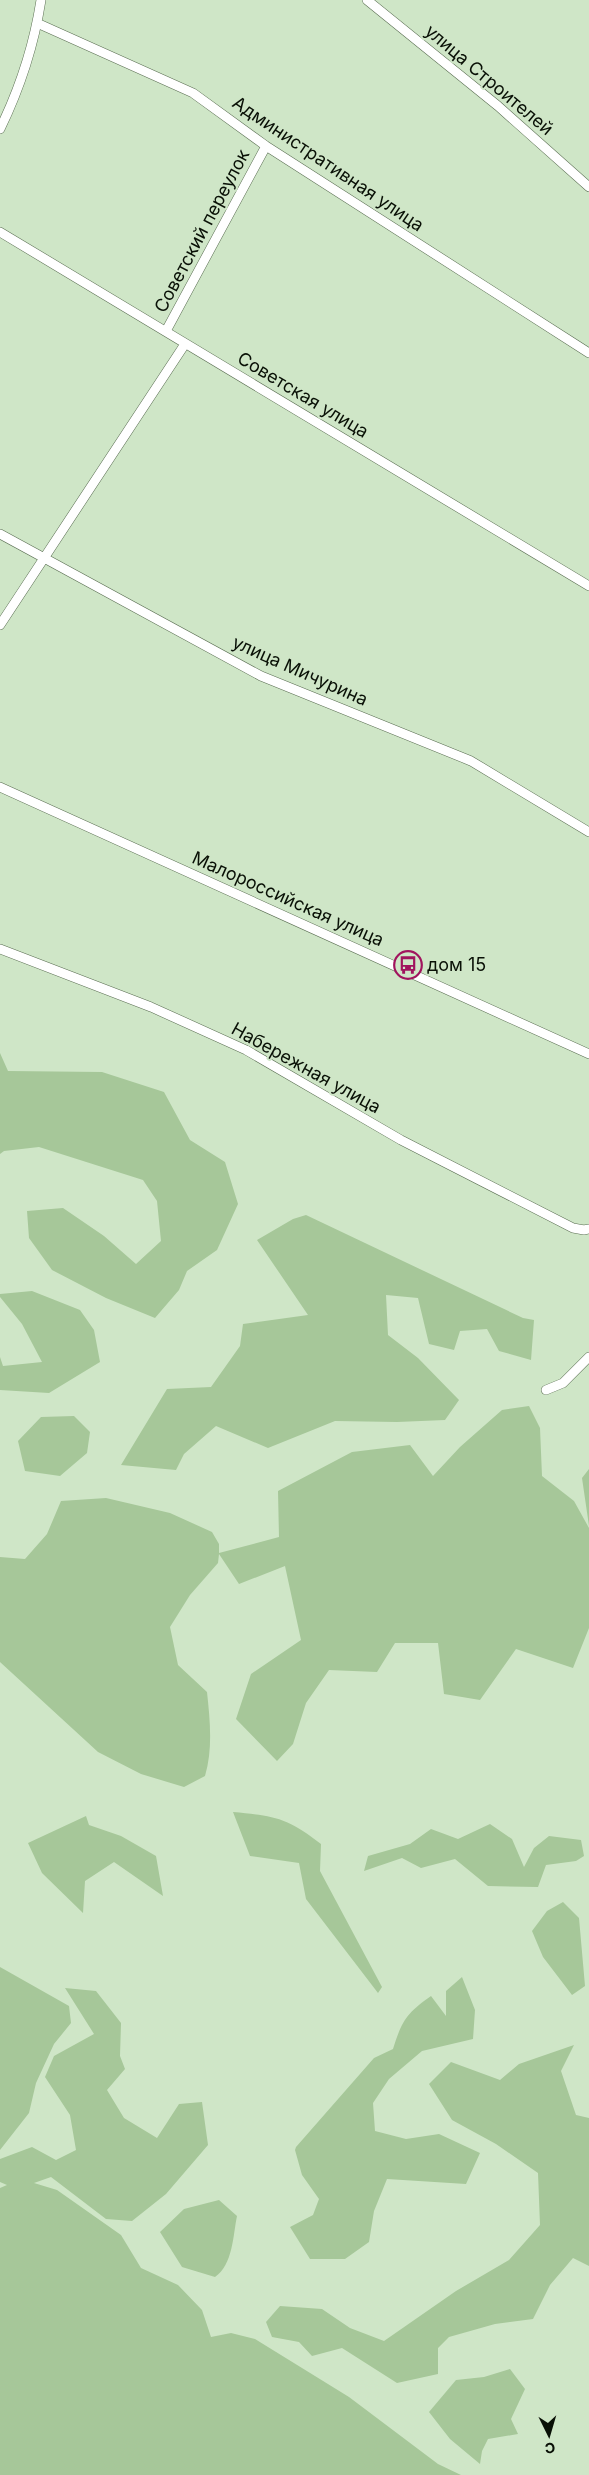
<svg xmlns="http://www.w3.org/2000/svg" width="589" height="2475" viewBox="0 0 589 2475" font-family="Inter,sans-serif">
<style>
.green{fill:#a6c799}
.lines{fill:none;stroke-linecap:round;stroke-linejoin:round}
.minor-casing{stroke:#5a6e52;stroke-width:10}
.minor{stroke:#fff;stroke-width:9}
.labels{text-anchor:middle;stroke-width:4;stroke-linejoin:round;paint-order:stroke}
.street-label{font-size:18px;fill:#091006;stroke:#cfe6c7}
.poi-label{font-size:18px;fill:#091006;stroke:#cfe6c7;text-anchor:start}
</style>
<rect width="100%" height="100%" fill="#cfe6c7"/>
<path class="green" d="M0,1053L8,1071L102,1072L164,1092L190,1140L225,1162L238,1204L217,1250L187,1271L179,1290L155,1318L106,1298L52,1270L29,1238L27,1211L63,1208L104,1236L136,1264L161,1241L157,1201L143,1180L39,1147L4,1151L0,1154Z
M306,1215L523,1318L534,1320L531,1360L499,1351L487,1329L460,1331L454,1350L429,1344L418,1298L386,1295L388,1335L418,1358L459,1400L445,1420L397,1422L335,1421L268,1448L216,1426L184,1454L176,1470L121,1465L167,1389L211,1387L240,1346L243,1324L308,1315L257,1240L293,1219Z
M32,1291L80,1310L94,1330L100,1362L49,1393L0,1390V1357L3,1366L42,1362L22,1324L0,1297V1294Z
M529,1406L540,1428L542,1476L574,1501L589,1528V1628L573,1668L516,1649L480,1700L444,1694L438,1643H395L377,1672L329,1670L306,1703L293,1744L277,1761L236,1719L251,1674L301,1640L285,1566L239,1584L219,1554L218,1563L190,1595L170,1627L178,1665L207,1692C210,1720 213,1749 205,1776L184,1787L141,1774L98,1752L0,1662V1557L25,1559L47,1534L61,1501L106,1498L170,1513L212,1532L219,1544V1553L279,1537L278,1491L352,1452L410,1445L433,1476L460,1447L502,1410Z
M74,1416L90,1432L87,1453L60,1476L25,1471L18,1441L41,1417Z
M589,1469V1526L582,1478Z
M233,1812C274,1816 287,1817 321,1844L320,1871L382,1987L378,1993L306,1899L299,1863L250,1856Z
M86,1816L89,1825L121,1836L156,1856L163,1896L114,1862L85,1881L83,1913L42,1873L28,1843Z
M490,1824L512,1839L524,1867L534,1848L549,1836L581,1840L584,1856L576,1861L546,1865L538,1887L488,1886L455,1859L421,1868L402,1858L364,1871L368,1856L410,1844L431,1829L458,1839Z
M563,1902L579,1918L585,1986L572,1995L543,1957L532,1931L547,1911Z
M0,1967L69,2006L71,2023L54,2044L36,2083L29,2113L0,2150Z
M462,1977L475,2010L473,2039L422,2051L389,2079L373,2103L375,2131L406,2139L439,2134L480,2153L466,2184L387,2179L374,2211L369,2242L345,2259H310L290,2227L313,2215L319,2199L302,2175L295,2150L296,2147L374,2058L393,2049C402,2020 407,2013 431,1996L446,2016V1991Z
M65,1988L96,1991L121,2023L120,2056L125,2069L107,2090L124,2118L157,2138L179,2104L202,2102L208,2145L166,2194L132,2221L106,2219L51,2177L34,2183L57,2190L121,2235L141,2268L178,2285L202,2310L211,2337L231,2333L255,2339L349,2397L438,2464L461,2475H0V2188L7,2185L0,2182V2159L32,2147L56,2160L76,2150L70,2115L45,2077L54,2056L94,2034Z
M574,2045L561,2071L576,2115L589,2118V2266L573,2258L550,2285L533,2319L495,2324L449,2337L438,2348V2374L397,2383L342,2348L312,2356L299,2342L272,2337L266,2322L280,2306L322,2309L350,2328L384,2341L456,2291L509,2260L540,2225L538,2173L496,2144L452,2120L429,2084L451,2062L500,2080L519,2064Z
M219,2200L237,2216C233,2235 233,2265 215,2277L182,2267L160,2232L184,2209Z
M510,2369L525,2389L511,2419L518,2434L488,2439L482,2451L480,2464L450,2439L429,2412L456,2380L484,2377Z"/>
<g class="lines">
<defs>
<path id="minor" d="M367,0L498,106L589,187
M37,23L193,93L266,146L589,353
M0,129C20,88 34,45 41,0
M0,232L589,586
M166,331L266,146
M0,534L261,676L471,761L589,832
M0,625L185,344
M0,787L589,1054
M0,949L151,1007L246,1050L401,1140L573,1228L584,1230L589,1229
M546,1390L563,1383L589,1357"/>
</defs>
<use href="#minor" class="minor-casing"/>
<use href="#minor" class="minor"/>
</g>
<defs>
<symbol id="bus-ring" viewBox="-11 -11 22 22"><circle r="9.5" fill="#cfe6c7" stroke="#a1145e" stroke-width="1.5"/><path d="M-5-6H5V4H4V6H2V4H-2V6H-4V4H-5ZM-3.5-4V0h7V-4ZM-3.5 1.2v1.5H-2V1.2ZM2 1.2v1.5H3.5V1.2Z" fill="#a1145e"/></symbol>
</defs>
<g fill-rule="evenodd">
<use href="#bus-ring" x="392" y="949" width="32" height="32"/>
</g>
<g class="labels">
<g class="street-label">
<text transform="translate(489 80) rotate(40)" y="6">улица Строителей</text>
<text transform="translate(328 164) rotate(34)" y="6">Административная улица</text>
<text transform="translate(202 231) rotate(-62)" y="6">Советский переулок</text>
<text transform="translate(303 395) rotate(31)" y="6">Советская улица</text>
<text transform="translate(300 671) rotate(24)" y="6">улица Мичурина</text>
<text transform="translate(288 899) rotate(24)" y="6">Малороссийская улица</text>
<text transform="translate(306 1068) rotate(29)" y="6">Набережная улица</text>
</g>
<g class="poi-label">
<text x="427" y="971">дом 15</text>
</g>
</g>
<g transform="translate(549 2435) rotate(175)" stroke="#cfe6c7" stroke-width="4" paint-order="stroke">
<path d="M0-4L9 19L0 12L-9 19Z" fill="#091006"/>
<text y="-8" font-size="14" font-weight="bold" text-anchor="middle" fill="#091006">С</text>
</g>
</svg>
